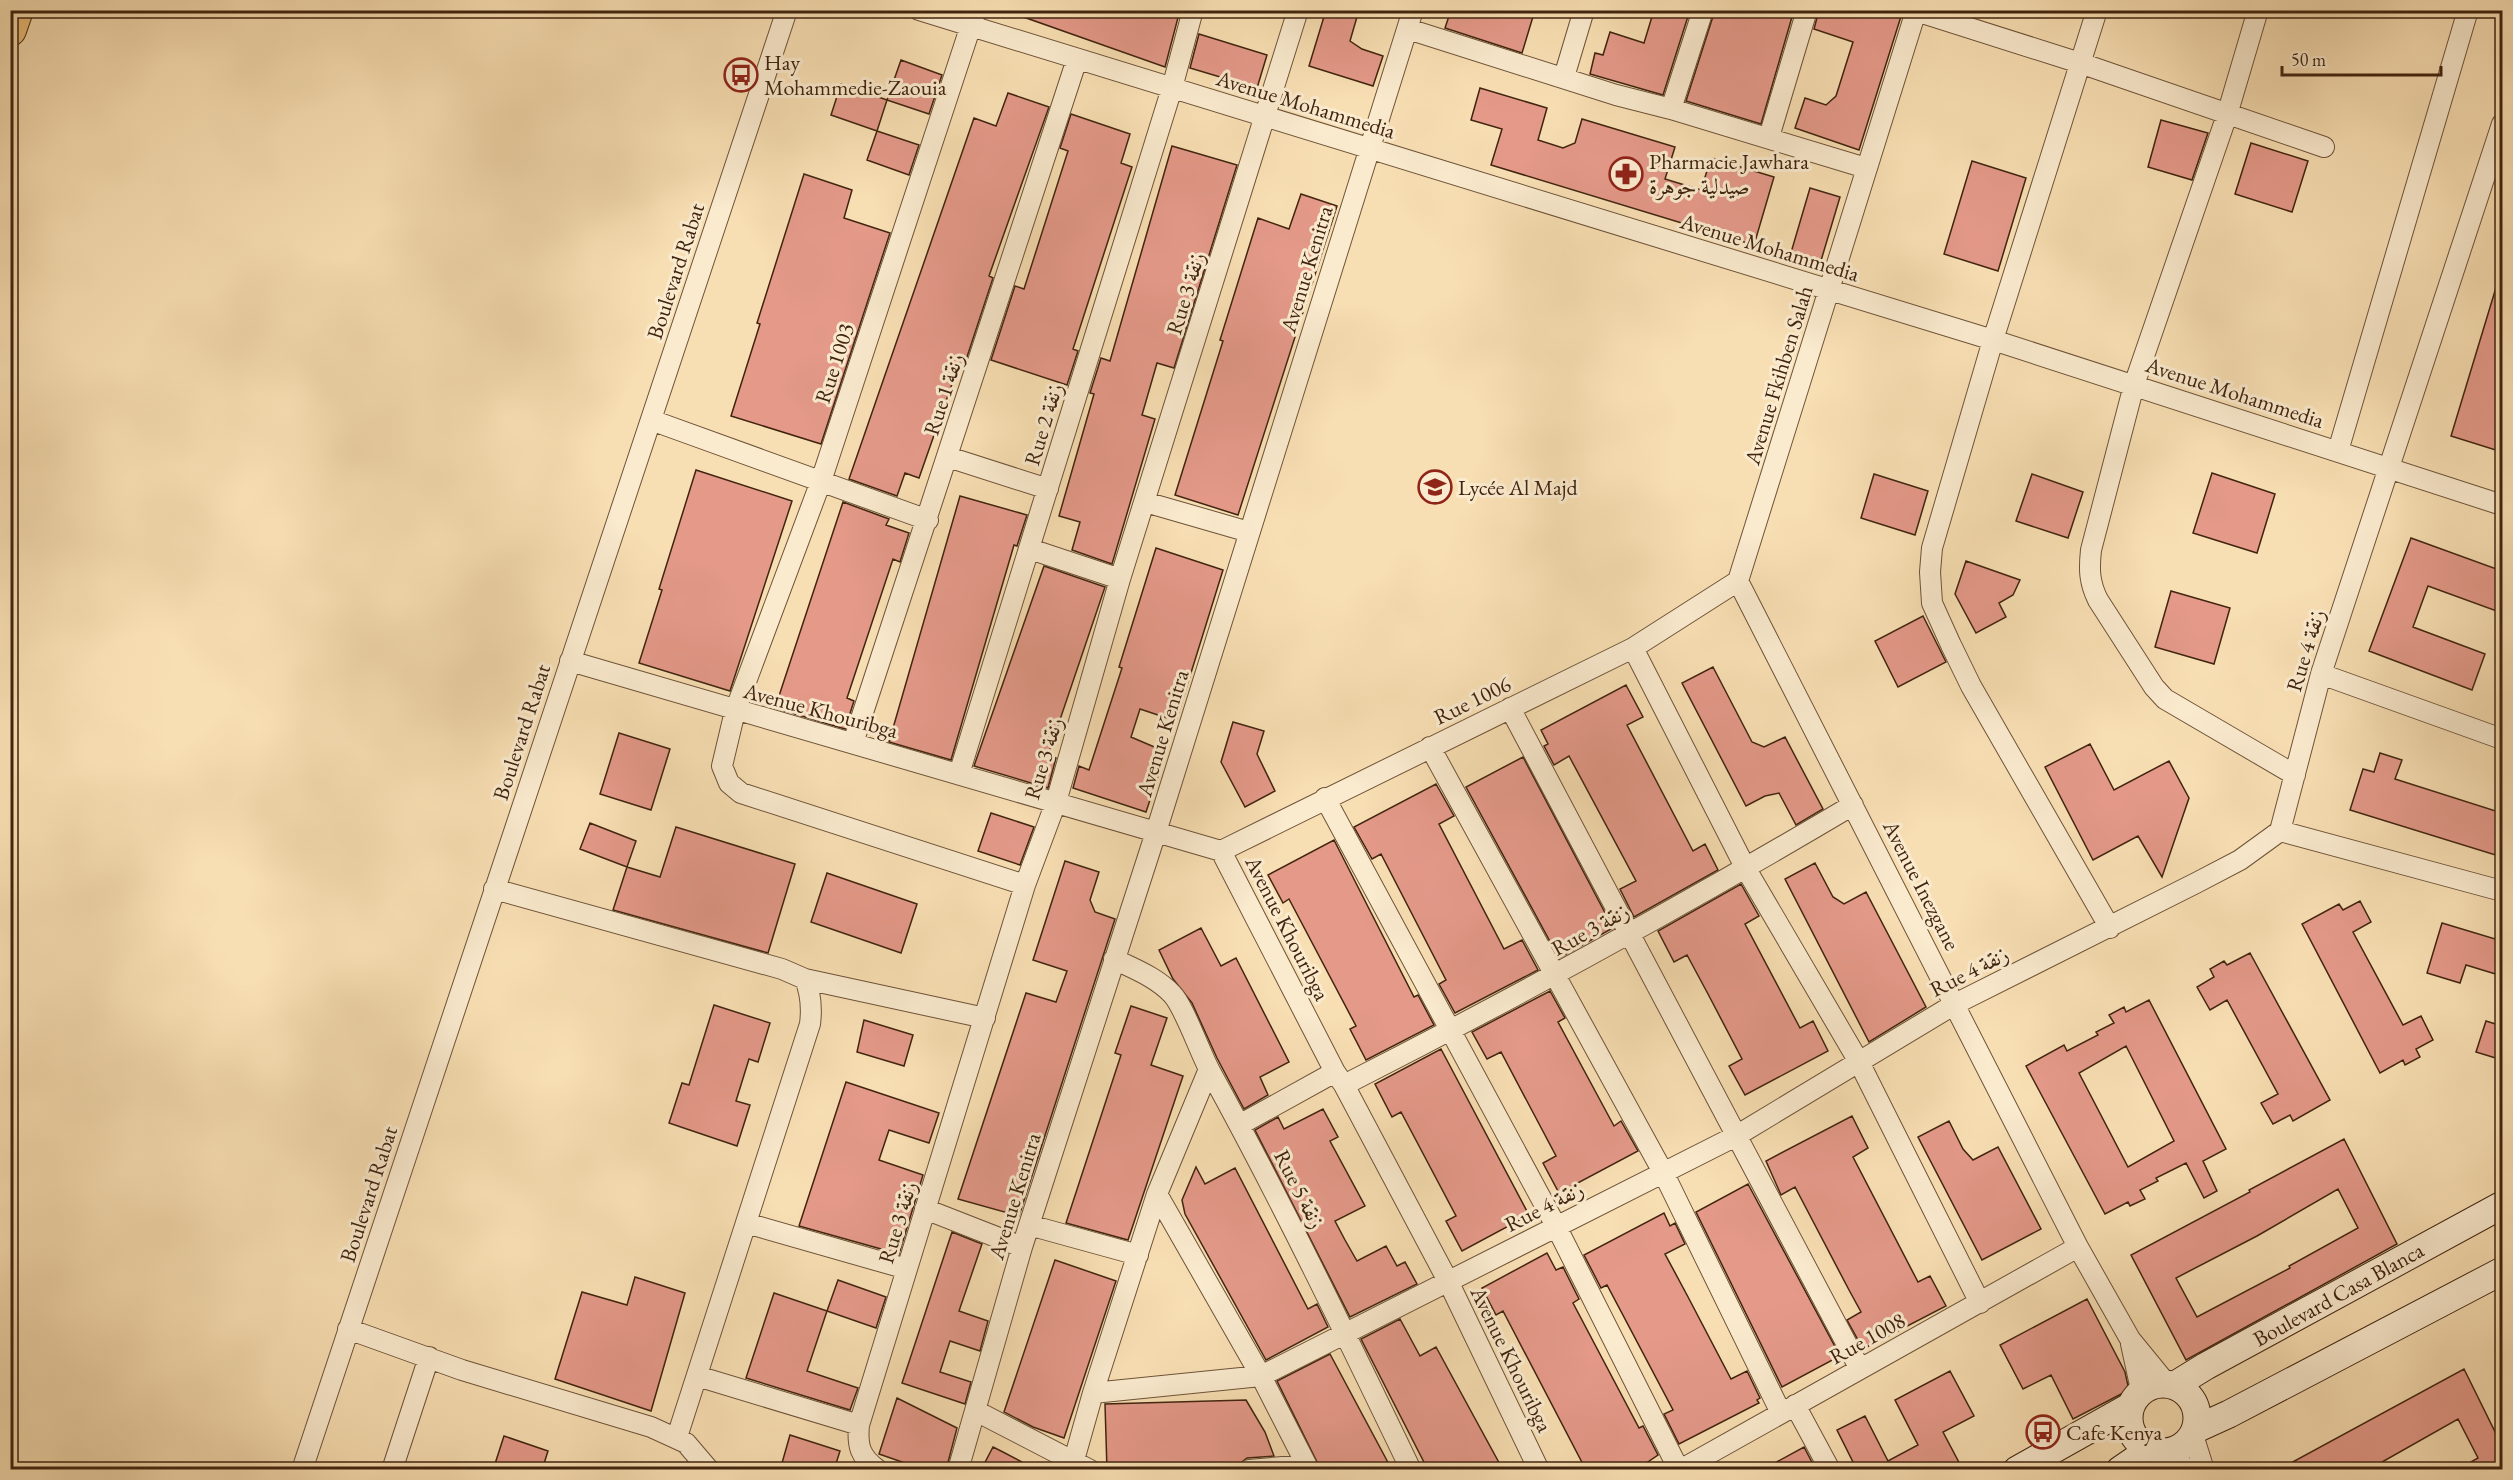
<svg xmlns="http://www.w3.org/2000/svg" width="2513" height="1480" viewBox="0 0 2513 1480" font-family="'EB Garamond',Amiri,serif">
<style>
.building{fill:#e49989;stroke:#40240f;stroke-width:1.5;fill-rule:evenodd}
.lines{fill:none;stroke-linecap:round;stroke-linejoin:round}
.minor-casing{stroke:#6e5338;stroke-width:22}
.secondary-casing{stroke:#40240f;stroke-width:29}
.trunk-casing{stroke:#40240f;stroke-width:34}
.minor{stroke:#faeace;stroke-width:20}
.secondary{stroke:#faeace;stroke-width:27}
.trunk{stroke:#ecc07a;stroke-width:32}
.labels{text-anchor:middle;stroke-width:6;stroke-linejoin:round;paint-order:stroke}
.poi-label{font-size:22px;fill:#40240f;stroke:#faeace;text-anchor:start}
.street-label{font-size:22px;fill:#40240f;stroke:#faeace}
</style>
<rect width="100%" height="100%" fill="#f8dfb3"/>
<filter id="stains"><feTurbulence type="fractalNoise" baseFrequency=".00333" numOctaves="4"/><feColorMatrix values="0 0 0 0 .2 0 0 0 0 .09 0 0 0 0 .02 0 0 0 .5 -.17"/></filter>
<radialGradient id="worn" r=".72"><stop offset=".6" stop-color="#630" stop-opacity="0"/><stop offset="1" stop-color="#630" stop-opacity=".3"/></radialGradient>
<path class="building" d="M1012,10H1180L1165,67L1012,13Z
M1326,10H1359L1350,41L1362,49L1383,56L1373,86L1309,66Z
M1451,10H1535L1522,53L1445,28Z
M1654,10H1690L1663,95L1590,74L1595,53L1603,55L1610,32L1644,43Z
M1715,10H1794L1761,124L1686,101Z
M1819,10H1903L1859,150L1795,128L1805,98L1826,105L1836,96L1853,42L1814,29Z
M1199,34L1267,55L1257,88L1190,68Z
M901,60L942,75L929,114L887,100Z
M841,84L887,100L877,131L831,115Z
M1480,88L1547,108L1538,140L1563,148L1575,143L1582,119L1675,147L1665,179L1701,190L1711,158L1774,177L1754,245L1491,165L1502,129L1471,120Z
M1008,93L1049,107L989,276L993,278L964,366L959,364L919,478L905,473L897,496L849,479L974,118L996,126Z
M1071,114L1130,134L1121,163L1132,167L1073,349L1078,351L1067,385L991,360L1015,286L1024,289L1068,151L1060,148Z
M2161,120L2208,133L2192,180L2148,167Z
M877,131L919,145L909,175L867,160Z
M2251,143L2308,161L2292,212L2235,194Z
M1172,146L1237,165L1174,368L1157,363L1142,415L1155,419L1112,564L1072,550L1080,522L1059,516L1094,394L1090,393L1101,358L1110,361Z
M1972,161L2026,178L1998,271L1944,254Z
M804,174L852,190L844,218L890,233L821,444L731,416L760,324L757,323Z
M1810,188L1840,197L1820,264L1790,256Z
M1301,194L1337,206L1238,515L1175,495L1223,341L1220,340L1258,218L1289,229Z
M2498,281L2502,282V452L2451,436Z
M696,470L792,501L730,691L639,663L662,590L659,589Z
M2212,473L2275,494L2257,553L2193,533Z
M1874,474L1928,491L1915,535L1861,518Z
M2032,474L2083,492L2068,538L2016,521Z
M960,496L1027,515L1017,546L1014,545L951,760L889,742Z
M843,502L889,519L886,525L909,533L900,562L893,559L847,698L854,701L845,729L775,708Z
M2411,538L2502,571V613L2428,586L2413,627L2485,654L2472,690L2369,651Z
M1156,548L1223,570L1176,721L1140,709L1131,737L1166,752L1146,812L1073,788L1079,766L1089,770L1122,668L1119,667Z
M1966,561L2020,580L2013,595L1999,603L2006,617L1976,633L1955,594Z
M1044,566L1105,587L1048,755L1056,758L1048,788L974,766Z
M2171,591L2230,608L2214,664L2155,647Z
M1923,616L1946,662L1898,687L1875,641Z
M1713,667L1752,742L1764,747L1785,737L1823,809L1796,825L1779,793L1765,796L1746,806L1682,683Z
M1626,685L1643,717L1627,725L1693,851L1705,844L1718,870L1634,917L1620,889L1636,881L1569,756L1554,765L1544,746L1548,744L1541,730Z
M1233,722L1264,731L1257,754L1275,791L1245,807L1221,762Z
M619,733L670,749L651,810L600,794Z
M2090,744L2114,790L2169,761L2189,798L2162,877L2138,836L2093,860L2045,767Z
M2380,753L2402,760L2395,779L2502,813V857L2350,810L2363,769L2374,772Z
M1523,757L1613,928L1559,958L1466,787Z
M1436,784L1454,816L1439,824L1504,949L1522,940L1538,970L1455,1013L1439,984L1446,980L1381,854L1372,859L1354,827Z
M991,813L1034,827L1020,865L978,851Z
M590,823L636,841L627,867L580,849Z
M676,827L795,864L768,953L613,910L627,867L660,877Z
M1334,840L1414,997L1418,995L1434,1025L1366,1060L1350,1029L1356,1026L1289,899L1283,903L1268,875Z
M1065,861L1099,872L1090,900L1095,912L1115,919L1019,1216L958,1199L1026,993L1056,1002L1067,971L1033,960Z
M1815,863L1833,897L1844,904L1866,892L1926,1007L1869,1042L1785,879Z
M827,873L917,904L901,953L811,922Z
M1741,884L1759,916L1745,924L1800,1028L1813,1021L1828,1051L1745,1095L1729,1066L1742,1059L1708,994L1687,955L1674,962L1658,931Z
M2360,901L2371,922L2353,932L2403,1025L2421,1016L2433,1040L2416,1049L2420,1057L2405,1065L2403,1060L2380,1073L2302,924L2339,904L2343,910Z
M2442,923L2502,941V976L2466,965L2460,983L2427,973Z
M1201,928L1221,966L1236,958L1289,1062L1260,1077L1268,1095L1244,1109L1217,1058L1192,1003L1173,979L1159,950Z
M2250,953L2330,1100L2293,1121L2290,1115L2273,1124L2261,1103L2278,1094L2227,1000L2210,1010L2197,987L2214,977L2210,969L2224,961L2227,965Z
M1550,991L1565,1018L1558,1022L1614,1126L1621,1121L1638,1151L1559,1193L1543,1163L1556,1156L1501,1052L1487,1059L1472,1032Z
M2149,1000L2226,1149L2203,1161L2217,1191L2204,1198L2186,1163L2156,1178L2158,1181L2140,1190L2145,1199L2130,1206L2128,1202L2105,1214L2026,1066L2064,1045L2067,1051L2098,1035L2096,1032L2114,1023L2109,1015L2124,1007L2126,1012ZM2126,1046L2174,1141L2128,1167L2079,1073Z
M714,1005L770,1023L758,1062L749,1059L736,1101L750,1105L737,1146L669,1123L682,1083L689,1085Z
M1131,1006L1167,1018L1151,1065L1183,1076L1128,1240L1066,1223L1121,1055L1115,1053Z
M864,1020L913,1035L904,1066L857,1052Z
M2486,1021L2502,1026V1060L2476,1052Z
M1441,1049L1529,1215L1462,1251L1446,1221L1456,1216L1401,1112L1392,1117L1375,1084Z
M846,1082L939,1113L929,1143L889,1130L879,1160L923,1175L899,1254L799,1226Z
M1323,1109L1338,1137L1330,1141L1365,1206L1335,1221L1345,1240L1357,1261L1386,1246L1397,1266L1405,1262L1417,1284L1350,1317L1255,1130L1278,1117L1284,1129Z
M1852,1116L1868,1148L1853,1157L1918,1282L1930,1276L1946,1306L1863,1349L1847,1320L1861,1312L1849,1290L1795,1187L1781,1195L1766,1161Z
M1949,1121L1963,1149L1973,1160L1998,1147L2041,1229L1982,1260L1918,1137Z
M2344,1139L2397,1244L2186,1360L2131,1255L2250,1192L2249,1190ZM2338,1189L2358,1228L2289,1266L2290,1268L2197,1317L2176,1278L2257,1236Z
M1196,1167L1205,1184L1235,1168L1308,1309L1317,1304L1328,1327L1266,1360L1185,1214L1182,1200Z
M1748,1184L1840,1356L1782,1387L1696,1212Z
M1664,1213L1670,1226L1675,1223L1685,1244L1665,1254L1687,1295L1731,1379L1747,1371L1760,1398L1757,1400L1759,1403L1679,1444L1664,1414L1673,1410L1607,1285L1601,1288L1584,1255Z
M952,1232L982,1244L959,1311L988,1321L980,1351L950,1341L940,1372L971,1382L965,1404L902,1383Z
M1547,1253L1556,1270L1563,1267L1579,1299L1573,1303L1639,1428L1643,1426L1658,1455L1636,1470H1586L1503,1311L1496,1315L1482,1288Z
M1055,1260L1116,1281L1064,1438L1033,1427L1004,1412Z
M635,1277L685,1293L651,1411L555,1379L582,1292L627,1305Z
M838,1280L886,1297L876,1328L827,1311Z
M774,1293L827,1311L807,1371L858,1388L850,1410L746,1378Z
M2087,1299L2125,1372L2129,1390L2073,1419L2051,1375L2023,1389L2000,1345Z
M1400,1319L1420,1356L1436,1347L1503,1470H1428L1361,1339Z
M1330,1354L1392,1470H1321L1277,1381Z
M2464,1369L2502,1446V1470H2457L2478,1458L2458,1419L2368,1470H2278Z
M1950,1371L1974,1416L1943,1432L1963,1470H1857L1837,1430L1865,1416L1888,1461L1918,1445L1895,1400Z
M897,1398L957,1428L946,1470H925L879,1454Z
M1246,1400L1265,1432L1274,1456L1247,1458L1238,1465L1107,1470L1105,1404Z
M790,1435L840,1451L834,1470H802L782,1463Z
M504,1436L548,1451L542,1470H493Z
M993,1447L1001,1451L1037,1470H981Z
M1804,1447L1816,1470H1762Z"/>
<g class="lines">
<defs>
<path id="minor" d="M919,10L1993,340L2502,505
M976,10L821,481L735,711L722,766L729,783L741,793L1025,885
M2097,10L1993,340L1932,548L1930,572L1932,603L1951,645L1971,686L2110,928
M2258,10L2227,115L2134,385L2091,550C2089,569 2089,582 2098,600L2154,687L2165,699L2295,775
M1408,29L1616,95L1671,109L1866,168
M1564,77L1584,10
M1671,109L1703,10
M1769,137L1807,10
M651,420L928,520
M2338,451L2468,10
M948,457L1048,489
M1145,502L1249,532
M1030,549L1120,579
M1738,581L1916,11L2080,63L2324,147
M1738,581L2078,1247L2130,1339L2166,1383
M1633,648L1746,869L1859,1062L1980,1303
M570,661L1221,851L1335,1072L1344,1085L1448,1281L1539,1470
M2321,674L2502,739
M1510,708L1860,1369
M853,743L1077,59
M1430,747L1664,1174L1781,1413
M959,774L1172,88L1193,10
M1325,798L1556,1226L1679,1470
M2280,831L2502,891
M1221,851L1633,648L1738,581
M494,889L782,969L805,979C811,994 812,1008 810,1024L677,1437
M1114,959C1134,969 1156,977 1172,994C1184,1006 1200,1053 1210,1071C1282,1202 1346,1335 1411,1470
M805,979L985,1018
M1344,1085C1517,997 1686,904 1853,805
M1241,1124L1335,1072
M1157,1194L1261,1376L1309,1470
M925,1209L1022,1247
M746,1223L907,1269
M1029,1225L1138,1255
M348,1329L462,1370L651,1427L686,1443L709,1470
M2131,1344L2141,1390
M697,1376L859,1425
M1093,1393L1261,1376L1736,1136L1955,1004L2196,883L2240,860L2280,831L2321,674L2502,124
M1795,1405L1830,1470
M976,1411L1090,1470
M2193,1435L2204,1470
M2166,1452L2188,1470
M1074,1460L1093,1393L1157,1194L1209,1069
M302,1470L787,10
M392,1470L429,1357
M878,1470C860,1457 857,1446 859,1425L1025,885L1056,802L1120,579L1298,10
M958,1470L1022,1247L1156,832L1413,10
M1249,1470L1306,1465
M1680,1470L2078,1247"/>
<path id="secondary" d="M2129 1418a34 34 0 1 1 68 0a34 34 0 1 1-68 0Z
M2175,1385L2206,1366L2502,1205
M2196,1429L2229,1414L2502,1271
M2017,1470L2131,1406
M2120,1470L2149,1450"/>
<path id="trunk" d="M10,30L17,10"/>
</defs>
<use href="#minor" class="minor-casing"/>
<use href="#secondary" class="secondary-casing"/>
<use href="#trunk" class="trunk-casing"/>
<use href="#minor" class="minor"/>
<use href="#secondary" class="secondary"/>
<use href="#trunk" class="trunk"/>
</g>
<defs>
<symbol id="bus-ring" viewBox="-11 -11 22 22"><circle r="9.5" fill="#faeace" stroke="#8f2418" stroke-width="1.5"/><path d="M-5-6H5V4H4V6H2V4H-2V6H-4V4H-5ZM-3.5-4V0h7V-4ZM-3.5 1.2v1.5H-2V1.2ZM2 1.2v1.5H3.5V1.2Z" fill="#8f2418"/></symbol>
<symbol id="pharmacy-ring" viewBox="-11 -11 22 22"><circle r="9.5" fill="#faeace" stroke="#8f2418" stroke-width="1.5"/><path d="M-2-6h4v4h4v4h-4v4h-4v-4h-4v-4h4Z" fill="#8f2418"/></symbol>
<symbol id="school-ring" viewBox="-11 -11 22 22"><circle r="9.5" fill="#faeace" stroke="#8f2418" stroke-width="1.5"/><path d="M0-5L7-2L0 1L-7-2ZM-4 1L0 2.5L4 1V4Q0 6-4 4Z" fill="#8f2418"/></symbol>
</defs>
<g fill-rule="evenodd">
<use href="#bus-ring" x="722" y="56" width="38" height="38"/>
<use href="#pharmacy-ring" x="1607" y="155" width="38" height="38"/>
<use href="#school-ring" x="1416" y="468" width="38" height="38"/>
<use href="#bus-ring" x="2024" y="1413" width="38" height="38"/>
</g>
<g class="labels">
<g class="poi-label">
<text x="764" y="70">Hay<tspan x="764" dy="25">Mohammedie-Zaouia</tspan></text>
<text x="1649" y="169">Pharmacie Jawhara<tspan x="1649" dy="25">صيدلية جوهرة</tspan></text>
<text x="1458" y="495">Lycée Al Majd</text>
<text x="2066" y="1440">Cafe Kenya</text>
</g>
<g class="street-label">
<text transform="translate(1306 104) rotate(17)" y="8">Avenue Mohammedia</text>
<text transform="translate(1770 247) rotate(17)" y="8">Avenue Mohammedia</text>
<text transform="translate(1306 269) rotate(-73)" y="8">Avenue Kenitra</text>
<text transform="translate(675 271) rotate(-72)" y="8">Boulevard Rabat</text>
<text transform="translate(1185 293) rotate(-73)" y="8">Rue 3 زنقة</text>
<text transform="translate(834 363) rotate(-72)" y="8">Rue 1003</text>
<text transform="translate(1778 375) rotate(-73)" y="8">Avenue Fkihben Salah</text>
<text transform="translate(2235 392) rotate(18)" y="8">Avenue Mohammedia</text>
<text transform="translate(943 394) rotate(-72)" y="8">Rue 1 زنقة</text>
<text transform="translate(1043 424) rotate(-73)" y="8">Rue 2 زنقة</text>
<text transform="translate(2305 650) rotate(-73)" y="8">Rue 4 زنقة</text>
<text transform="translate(1472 700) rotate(-26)" y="8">Rue 1006</text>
<text transform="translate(821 710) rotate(15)" y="8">Avenue Khouribga</text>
<text transform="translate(521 732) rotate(-72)" y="8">Boulevard Rabat</text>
<text transform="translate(1162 733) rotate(-73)" y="8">Avenue Kenitra</text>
<text transform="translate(1043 758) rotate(-73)" y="8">Rue 3 زنقة</text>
<text transform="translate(1922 885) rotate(63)" y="8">Avenue Inezgane</text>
<text transform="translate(1288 928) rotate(63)" y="8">Avenue Khouribga</text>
<text transform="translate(1590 929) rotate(-29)" y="8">Rue 3 زنقة</text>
<text transform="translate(1969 971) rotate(-27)" y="8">Rue 4 زنقة</text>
<text transform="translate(1300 1189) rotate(63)" y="8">Rue 5 زنقة</text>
<text transform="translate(368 1194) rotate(-72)" y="8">Boulevard Rabat</text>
<text transform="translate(1014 1196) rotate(-73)" y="8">Avenue Kenitra</text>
<text transform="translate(1544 1206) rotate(-27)" y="8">Rue 4 زنقة</text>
<text transform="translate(897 1222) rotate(-73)" y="8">Rue 3 زنقة</text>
<text transform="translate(2338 1294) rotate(-29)" y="8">Boulevard Casa Blanca</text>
<text transform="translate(1867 1338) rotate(-29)" y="8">Rue 1008</text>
<text transform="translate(1512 1359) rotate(64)" y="8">Avenue Khouribga</text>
</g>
</g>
<rect width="2513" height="1480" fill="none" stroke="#f8dfb3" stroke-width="36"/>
<rect x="12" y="12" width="2489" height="1456" fill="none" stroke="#40240f" stroke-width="3"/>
<rect x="18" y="18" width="2477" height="1444" fill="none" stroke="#40240f" stroke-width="1.5"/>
<path d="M2282 66v9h159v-9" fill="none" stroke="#40240f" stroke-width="3"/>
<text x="2291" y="66" font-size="18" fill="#40240f" stroke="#faeace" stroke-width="4.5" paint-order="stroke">50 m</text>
<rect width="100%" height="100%" filter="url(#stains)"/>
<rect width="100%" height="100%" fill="url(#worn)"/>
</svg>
